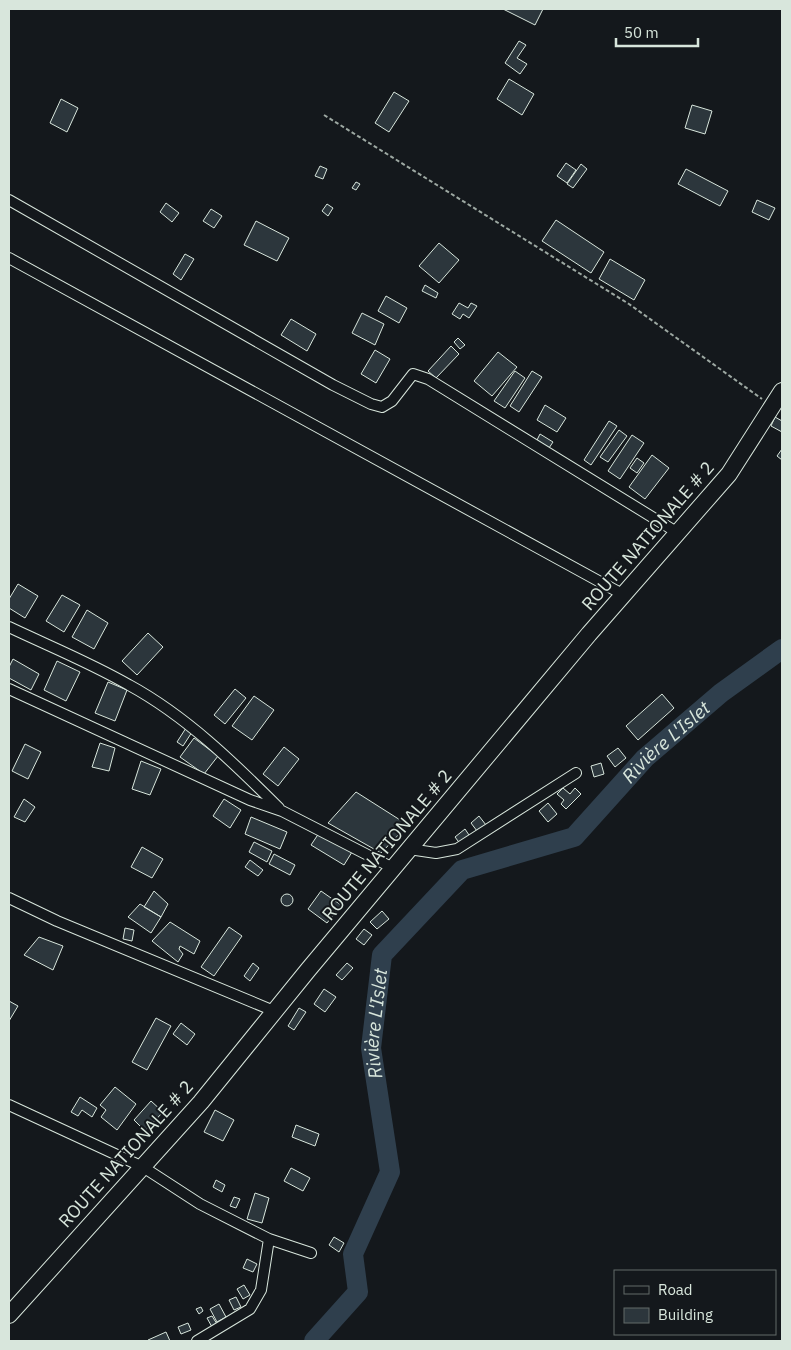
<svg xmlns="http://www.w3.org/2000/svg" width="791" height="1350" viewBox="0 0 791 1350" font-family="'IBM Plex Sans',sans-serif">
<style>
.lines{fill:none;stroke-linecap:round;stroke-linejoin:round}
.river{stroke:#2f3f4d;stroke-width:20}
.building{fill:#2c363c;stroke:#d8e6dc}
.street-casing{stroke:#d8e6dc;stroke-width:12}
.primary-casing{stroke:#d8e6dc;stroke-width:18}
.path{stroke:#9da8a2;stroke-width:2;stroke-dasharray:4 2.5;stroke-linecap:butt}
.street{stroke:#14181c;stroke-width:10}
.primary{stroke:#14181c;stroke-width:16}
.labels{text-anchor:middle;stroke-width:4;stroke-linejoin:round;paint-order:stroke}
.street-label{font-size:18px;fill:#d8e6dc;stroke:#14181c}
.water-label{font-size:19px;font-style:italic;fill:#d8e6dc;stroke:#14181c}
</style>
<rect width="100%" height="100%" fill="#14181c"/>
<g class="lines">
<path class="river" id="s1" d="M314,1341L358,1292L353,1254L390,1172L371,1048L382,955L462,870L574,837L645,758L721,693L782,649"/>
</g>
<path class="building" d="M503,9H543L535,25Z
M519,41L526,45L517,58L527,64L520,74L505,63Z
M509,79L534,94L522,115L497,99Z
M394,92L409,101L389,132L375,123Z
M61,99L78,108L67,132L50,123Z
M692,105L712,111L705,134L685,128Z
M566,163L576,170L567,183L557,176Z
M581,164L587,169L573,188L567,184Z
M320,166L327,169L323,179L315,176Z
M686,169L728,191L720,206L678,184Z
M356,182L360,184L356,190L352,188Z
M757,200L775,208L769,220L752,212Z
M166,203L179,213L172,222L160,212Z
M327,204L333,208L328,216L322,211Z
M211,209L222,216L214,228L203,221Z
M556,220L604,252L591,273L542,241Z
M256,221L289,238L277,261L244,245Z
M439,243L459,260L439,283L419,266Z
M185,254L194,259L181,280L173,274Z
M610,259L645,280L634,300L599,279Z
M425,285L438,293L436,298L422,291Z
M386,296L407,308L399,323L378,311Z
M459,303L468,308L471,303L477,306L469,318L463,314L460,319L452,314Z
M362,313L384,324L375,345L352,333Z
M291,319L316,334L307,351L281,335Z
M458,338L465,345L460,349L454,342Z
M451,346L459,354L436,378L428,371Z
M375,350L390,359L376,383L361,374Z
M498,352L517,367L492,396L474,381Z
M515,371L525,378L505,408L494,401Z
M532,371L542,377L519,412L510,406Z
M545,405L566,418L557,432L537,420Z
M775,417L782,421V432L771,426Z
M609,421L617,426L591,465L584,460Z
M619,430L627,436L608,462L600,457Z
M540,434L553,442L549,448L537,440Z
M632,435L644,443L620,479L608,471Z
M782,449V460L777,456Z
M652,455L669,468L645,499L629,487Z
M637,458L644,463L637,473L630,468Z
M18,584L38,596L25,618L9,608V599Z
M62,595L80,605L64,632L46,621Z
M87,610L108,623L94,649L72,637Z
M148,633L163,647L137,675L122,661Z
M13,659L39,674L31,690L9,678V667Z
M57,661L80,672L66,701L44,690Z
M108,682L127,690L115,721L95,713Z
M235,689L246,698L225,724L214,715Z
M662,694L674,708L638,740L626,726Z
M254,696L274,710L252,740L232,726Z
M186,728L192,732L183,746L177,742Z
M194,738L218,756L204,774L180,757Z
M100,743L115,748L109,771L92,767Z
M25,744L41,752L28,779L12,771Z
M284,747L299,759L278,786L263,774Z
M618,748L626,758L615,767L607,756Z
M141,761L161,769L150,795L132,789Z
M601,763L604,774L594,777L591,766Z
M563,788L570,794L575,788L581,794L566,809L561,804L564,800L557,794Z
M356,792L408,825L381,853L328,823Z
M24,799L35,807L25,822L14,817Z
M224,799L241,810L230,828L213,816Z
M548,803L557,814L548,822L539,811Z
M479,816L486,825L477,831L471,823Z
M251,817L287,832L280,849L245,834Z
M465,829L471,838L461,845L455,837Z
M319,833L352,852L344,865L311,845Z
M254,842L272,851L267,862L249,852Z
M142,847L163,859L152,878L131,867Z
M274,854L295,865L290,875L269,864Z
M250,860L263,870L258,876L245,867Z
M154,891L168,904L161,917L144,907Z
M321,891L341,905L327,923L308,909Z
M281 900a6 6 0 1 1 12 0a6 6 0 1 1-12 0Z
M140,904L161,917L151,933L128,917Z
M382,911L389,919L377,929L370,922Z
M170,922L200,941L194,954L180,946L179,949L183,954L178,962L152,941Z
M229,927L242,936L214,976L201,967Z
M125,928L134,930L132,941L123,939Z
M364,929L372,935L364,945L356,939Z
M39,937L63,946L53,970L24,955Z
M253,963L259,968L250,981L244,976Z
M347,963L353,968L342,980L336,975Z
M324,989L336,997L325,1012L314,1004Z
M9,1001L18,1006L9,1021Z
M299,1008L306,1012L294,1030L288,1026Z
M156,1018L171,1026L147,1070L132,1062Z
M181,1023L195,1034L187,1045L173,1034Z
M115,1087L136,1104L117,1130L101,1117L106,1110L100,1105Z
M80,1097L97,1108L92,1117L82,1110L78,1116L71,1112Z
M151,1101L163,1112L145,1131L134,1120Z
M215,1110L234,1120L223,1141L204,1132Z
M296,1125L319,1134L315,1146L292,1137Z
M291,1168L310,1178L303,1191L284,1181Z
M216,1180L225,1185L222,1192L213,1187Z
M255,1193L269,1198L262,1223L247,1219Z
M234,1197L240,1199L236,1208L230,1206Z
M334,1237L344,1243L339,1252L329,1245Z
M247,1259L257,1264L253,1272L243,1268Z
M244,1285L250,1295L243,1299L237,1289Z
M236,1297L241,1307L234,1310L229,1300Z
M219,1304L226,1317L217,1322L210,1309Z
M201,1307L203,1311L199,1314L196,1309Z
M212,1316L217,1324L212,1327L207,1318Z
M188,1323L191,1330L181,1334L178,1327Z
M166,1332L170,1341H149L148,1340Z"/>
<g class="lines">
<defs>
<path id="street" d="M9,200L333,385L371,404L382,407L392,401L413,374L428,379L678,533
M9,258L624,595
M9,627C49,646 91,663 129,685C186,716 234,763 279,808
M9,689L250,800L282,811L393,868
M409,849L436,853L457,849L576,773
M9,898L57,921L274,1011
M9,1105L143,1167L200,1204L269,1239L311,1253
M197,1341L250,1309L261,1290L269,1239"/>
<path id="primary" d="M9,1315L201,1102L308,970L589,634L729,474L782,391"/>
</defs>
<use href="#street" class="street-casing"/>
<use href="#primary" class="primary-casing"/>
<path class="path" d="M324,115L629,304L762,399"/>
<use href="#street" class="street"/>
<use href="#primary" class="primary"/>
</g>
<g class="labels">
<g class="street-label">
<text transform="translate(648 536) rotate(-49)" y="6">ROUTE NATIONALE # 2</text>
<text transform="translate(387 845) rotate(-50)" y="6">ROUTE NATIONALE # 2</text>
<text transform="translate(126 1154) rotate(-48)" y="6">ROUTE NATIONALE # 2</text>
</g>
<g class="water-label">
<text dy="7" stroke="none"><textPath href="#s1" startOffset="779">Rivière L'Islet</textPath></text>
<text dy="7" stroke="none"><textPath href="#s1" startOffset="344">Rivière L'Islet</textPath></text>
</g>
</g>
<rect width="791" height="1350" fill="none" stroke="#d8e6dc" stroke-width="20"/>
<rect x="614" y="1270" width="162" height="65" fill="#14181c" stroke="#626a69"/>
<rect x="624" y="1286" width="25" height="8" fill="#14181c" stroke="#626a69"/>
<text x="658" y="1295" font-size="15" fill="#d8e6dc">Road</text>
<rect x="624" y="1308" width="25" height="15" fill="#2c363c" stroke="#626a69"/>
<text x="658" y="1320" font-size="15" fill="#d8e6dc">Building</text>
<path d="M616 38v8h82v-8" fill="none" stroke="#d8e6dc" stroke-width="2.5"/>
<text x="624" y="38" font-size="15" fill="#d8e6dc" stroke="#14181c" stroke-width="4" paint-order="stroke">50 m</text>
</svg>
